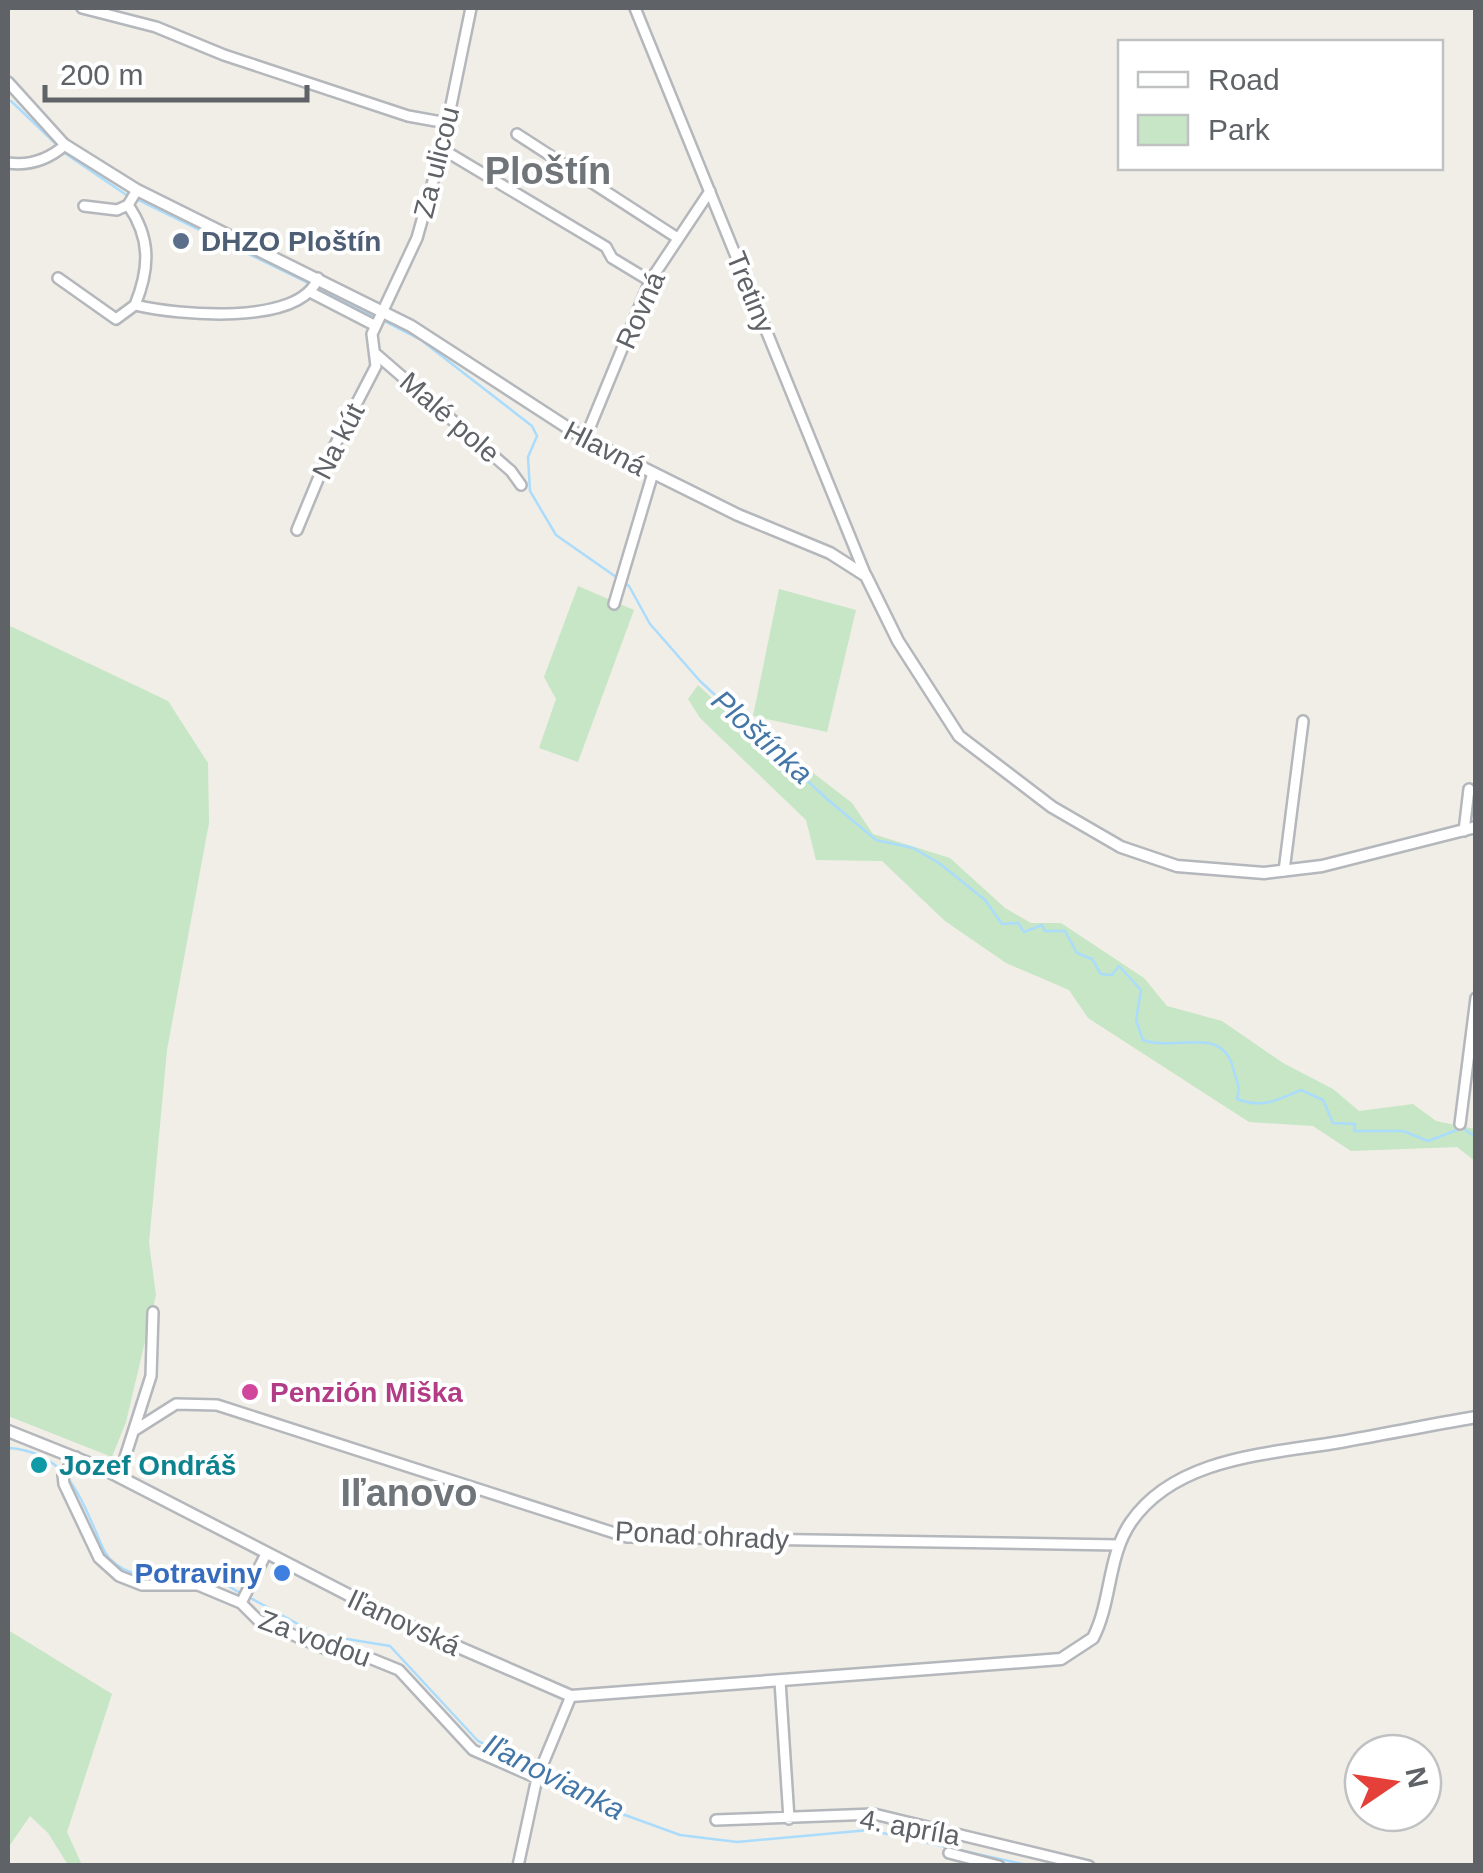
<svg xmlns="http://www.w3.org/2000/svg" width="1483" height="1873" viewBox="0 0 1483 1873" font-family="Helvetica,sans-serif">
<style>
.green{fill:#c6e6c5}
.lines{fill:none;stroke-linecap:round;stroke-linejoin:round}
.stream{stroke:#abdcfc;stroke-width:2.5}
.minor-casing{stroke:#b4b7bb;stroke-width:14}
.tertiary-casing{stroke:#b4b7bb;stroke-width:15}
.minor{stroke:#fff;stroke-width:9}
.tertiary{stroke:#fff;stroke-width:10}
.service-dot{fill:#5c6f8a;stroke:#fff;stroke-width:4}
.hotel-dot{fill:#d1479c;stroke:#fff;stroke-width:4}
.culture-dot{fill:#0f9aa8;stroke:#fff;stroke-width:4}
.shop-dot{fill:#3f7fe0;stroke:#fff;stroke-width:4}
.labels{text-anchor:middle;stroke-width:8;stroke-linejoin:round;paint-order:stroke}
.street-label{font-size:28px;fill:#5f6367;stroke:#fff}
.service-label{font-size:28px;font-weight:bold;fill:#4e5e75;stroke:#fff;text-anchor:start}
.hotel-label{font-size:28px;font-weight:bold;fill:#b23c85;stroke:#fff;text-anchor:start}
.culture-label{font-size:28px;font-weight:bold;fill:#0d838f;stroke:#fff;text-anchor:start}
.shop-label{font-size:28px;font-weight:bold;fill:#366cbe;stroke:#fff;text-anchor:end}
.water-label{font-size:30px;font-style:italic;fill:#4477a7;stroke:#fff}
.district-label{font-size:38px;font-weight:bold;fill:#707579;stroke:#fff}
</style>
<rect width="100%" height="100%" fill="#f0eee7"/>
<path class="green" d="M578,586L634,610L578,762L539,748L556,699L544,677Z
M779,589L856,610L827,732L753,716Z
M8,625L168,701L208,763L209,823L167,1050L149,1243L156,1295L126,1422L112,1457L8,1416Z
M698,685L740,724L754,727L852,803L873,834L950,858L1005,908L1031,923H1061L1144,978L1167,1006L1222,1021L1283,1063L1333,1089L1359,1111L1413,1104L1436,1121L1475,1129V1161L1457,1147L1351,1151L1313,1126L1249,1122L1088,1018L1069,990L1006,963L945,921L882,861L816,860L806,820L700,718L688,699Z
M8,1630L112,1694L67,1832L82,1865H68L48,1833L30,1816L8,1848Z"/>
<g class="lines">
<path class="stream" d="M11,101L56,144
M63,152L128,196
M136,199L308,283
M315,287L375,317
M382,320L421,340L532,426L537,436L528,457L530,491L556,535L629,586L650,624L700,681L827,799L876,840L913,848L939,863L985,900L1002,924L1018,923L1024,932L1042,925L1045,931H1065L1077,953L1092,959L1101,974L1112,975L1119,966L1141,990L1136,1020L1143,1040C1174,1052 1222,1024 1233,1068C1236,1081 1241,1085 1237,1099C1262,1109 1278,1100 1301,1090L1323,1100L1333,1123L1355,1124L1354,1131H1403L1428,1141L1462,1128L1476,1137
M8,1448C61,1451 77,1488 96,1532C100,1541 103,1552 110,1559C139,1589 171,1565 206,1575C218,1578 229,1587 240,1593
M247,1596L316,1634L390,1646L478,1741L536,1769
M543,1772L614,1811L680,1835L737,1842L869,1830L1032,1866"/>
<defs>
<path id="minor" d="M82,8L156,27L224,55L408,116L447,123
M635,8L866,576
M8,82L65,145C48,160 30,166 8,163
M517,134L676,237
M442,149L606,247L612,258L650,281
M84,206L117,210L128,205
M58,278L116,319L135,305C176,315 300,327 318,278
M310,292L374,325
M135,305C150,268 151,238 128,205L137,190
M376,354L511,471L521,485
M585,439L650,281L710,191
M297,530L321,472L376,366L372,334L417,238L442,149L471,8
M614,604L653,473
M1464,831L1469,789
M1284,871L1303,721
M1460,1124L1476,998
M135,1430L176,1404L217,1405L627,1537L1118,1545
M76,1457L63,1475L64,1484L99,1558L119,1576L142,1585H198L241,1603L258,1620L331,1651L362,1655L399,1670L473,1750L537,1778
M119,1476L151,1376L153,1312
M241,1603L266,1554
M780,1681L789,1819
M716,1820L874,1814L1089,1866
M949,1853L999,1866
M518,1866L537,1778L571,1696"/>
<path id="tertiary" d="M65,145L137,190L411,326L585,439L738,515L830,553L866,576L898,641L959,736L1052,807L1121,847L1177,866L1264,873L1322,866L1476,827
M8,1431L108,1471L405,1624L571,1696L1061,1659L1093,1638C1112,1601 1107,1557 1131,1522C1176,1457 1269,1454 1340,1442C1385,1434 1430,1425 1476,1417"/>
</defs>
<use href="#minor" class="minor-casing"/>
<use href="#tertiary" class="tertiary-casing"/>
<use href="#minor" class="minor"/>
<use href="#tertiary" class="tertiary"/>
</g>
<circle class="service-dot" cx="181" cy="241" r="10"/>
<circle class="hotel-dot" cx="250" cy="1392" r="10"/>
<circle class="culture-dot" cx="39" cy="1465" r="10"/>
<circle class="shop-dot" cx="282" cy="1573" r="10"/>
<g class="labels">
<g class="street-label">
<text transform="translate(436 162) rotate(-76)" y="10">Za ulicou</text>
<text transform="translate(751 292) rotate(68)" y="10">Tretiny</text>
<text transform="translate(640 310) rotate(-66)" y="10">Rovná</text>
<text transform="translate(450 417) rotate(41)" y="10">Malé pole</text>
<text transform="translate(338 441) rotate(-63)" y="10">Na kút</text>
<text transform="translate(605 448) rotate(27)" y="10">Hlavná</text>
<text transform="translate(702 1535) rotate(3)" y="10">Ponad ohrady</text>
<text transform="translate(404 1622) rotate(25)" y="10">Iľanovská</text>
<text transform="translate(315 1638) rotate(20)" y="10">Za vodou</text>
<text transform="translate(910 1827) rotate(10)" y="10">4. apríla</text>
</g>
<g class="service-label">
<text x="201" y="251">DHZO Ploštín</text>
</g>
<g class="hotel-label">
<text x="270" y="1402">Penzión Miška</text>
</g>
<g class="culture-label">
<text x="59" y="1475">Jozef Ondráš</text>
</g>
<g class="shop-label">
<text x="262" y="1583">Potraviny</text>
</g>
<g class="water-label">
<text transform="translate(762 737) rotate(42)" y="10">Ploštínka</text>
<text transform="translate(554 1777) rotate(27)" y="10">Iľanovianka</text>
</g>
<g class="district-label">
<text x="548" y="184">Ploštín</text>
<text x="409" y="1506">Iľanovo</text>
</g>
</g>
<rect width="1483" height="1873" fill="none" stroke="#5f6367" stroke-width="20"/>
<rect x="1118" y="40" width="325" height="130" fill="#ffffff" stroke="#bfc1c2" stroke-width="2.5"/>
<rect x="1138" y="72" width="50" height="15" fill="#ffffff" stroke="#bfc1c2" stroke-width="2.5"/>
<text x="1208" y="90" font-size="30" fill="#5f6367">Road</text>
<rect x="1138" y="115" width="50" height="30" fill="#c6e6c5" stroke="#bfc1c2" stroke-width="2.5"/>
<text x="1208" y="140" font-size="30" fill="#5f6367">Park</text>
<g transform="translate(1393 1783) rotate(77)"><circle r="48" fill="#ffffff" stroke="#bfc1c2" stroke-width="2.5"/>
<path d="M0-8L18 38L0 25L-18 38Z" fill="#e44039"/>
<text y="-15" font-size="28" font-weight="bold" text-anchor="middle" fill="#5f6367">N</text>
</g>
<path d="M45 85v15h262v-15" fill="none" stroke="#5f6367" stroke-width="5"/>
<text x="60" y="85" font-size="30" fill="#5f6367" stroke="#ffffff" stroke-width="8" paint-order="stroke">200 m</text>
</svg>
